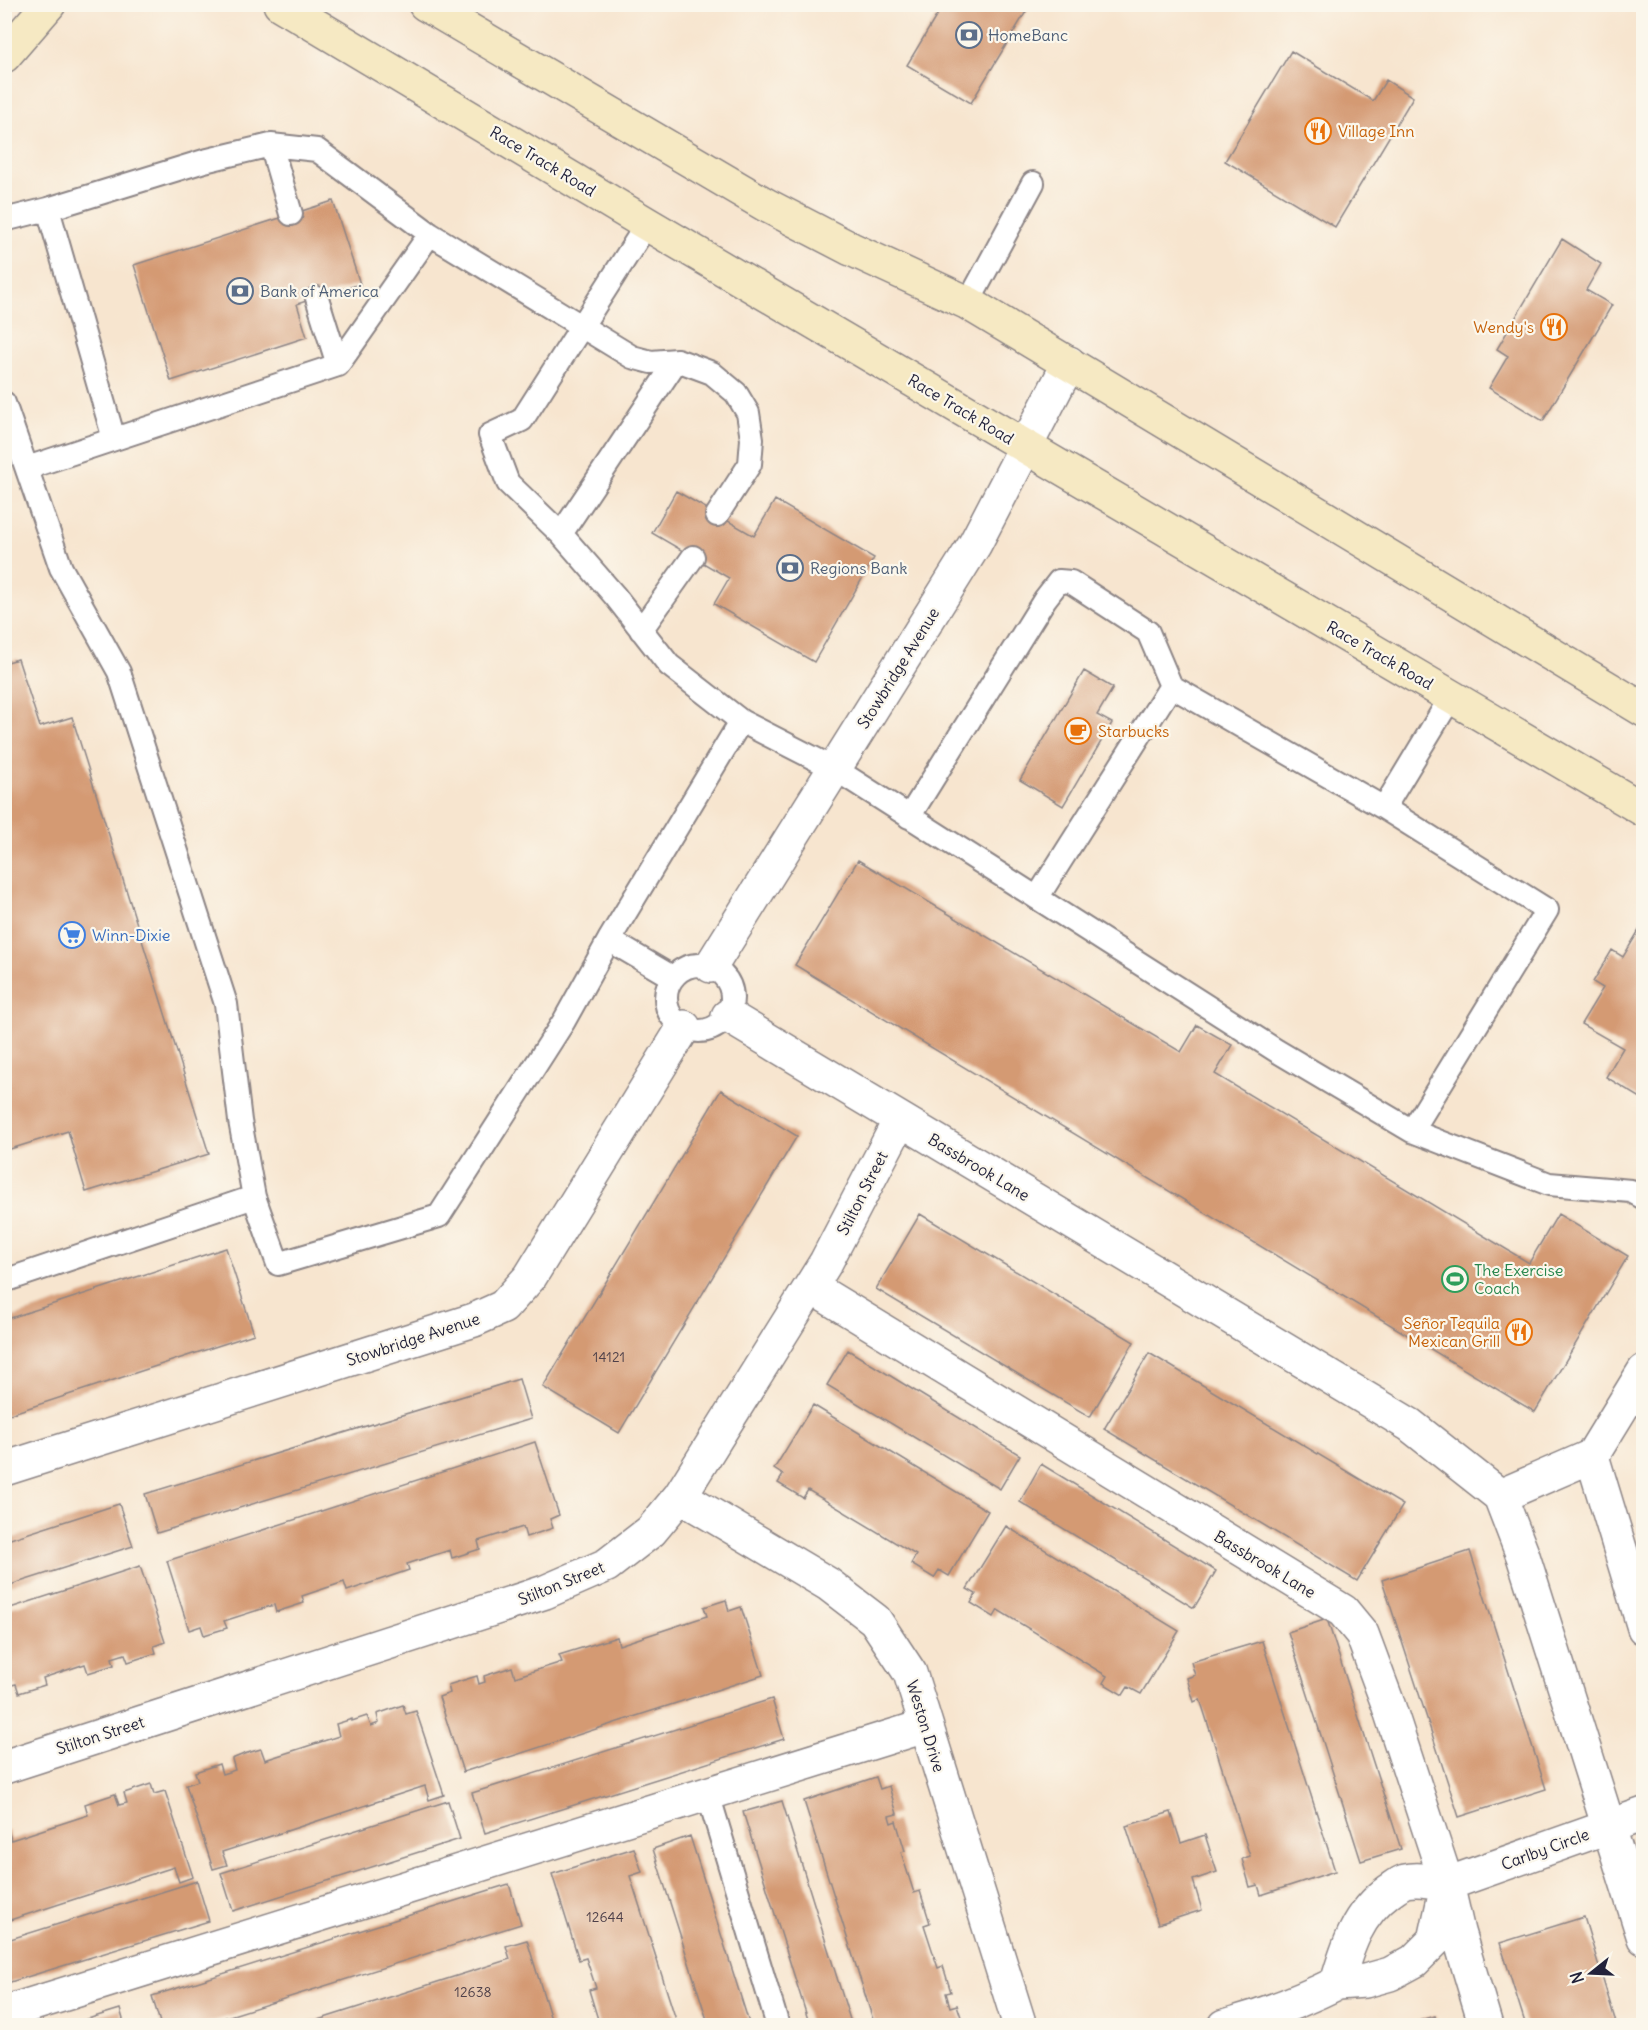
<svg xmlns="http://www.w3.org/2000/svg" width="1648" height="2030" viewBox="0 0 1648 2030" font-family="Delius,sans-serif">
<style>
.building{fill:#d49a73}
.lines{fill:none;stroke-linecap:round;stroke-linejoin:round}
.lane-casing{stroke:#8c8485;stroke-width:26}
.street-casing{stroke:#8c8485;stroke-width:36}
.secondary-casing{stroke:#8c8485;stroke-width:36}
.lane{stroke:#fff;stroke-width:22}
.street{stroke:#fff;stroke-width:33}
.secondary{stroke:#f6e9c3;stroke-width:33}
.labels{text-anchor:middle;stroke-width:4.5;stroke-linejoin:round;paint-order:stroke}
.number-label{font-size:14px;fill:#4e4049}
.service-label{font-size:16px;fill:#4e5e75;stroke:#fbf7ec;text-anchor:start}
.food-label{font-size:16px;fill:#c56008;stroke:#fbf7ec;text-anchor:start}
.street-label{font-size:16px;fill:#22223b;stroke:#fbf7ec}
.shop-label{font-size:16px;fill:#366cbe;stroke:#fbf7ec;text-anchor:start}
.leisure-label{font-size:16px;fill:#27864d;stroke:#fbf7ec;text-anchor:start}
</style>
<rect width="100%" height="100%" fill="#fbf7ec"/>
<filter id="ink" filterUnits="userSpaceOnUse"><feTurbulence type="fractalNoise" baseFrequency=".0167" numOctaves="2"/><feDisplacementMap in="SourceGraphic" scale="12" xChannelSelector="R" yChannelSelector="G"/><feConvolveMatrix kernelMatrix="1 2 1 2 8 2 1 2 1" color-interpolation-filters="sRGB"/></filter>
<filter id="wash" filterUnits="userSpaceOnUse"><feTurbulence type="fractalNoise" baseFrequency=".008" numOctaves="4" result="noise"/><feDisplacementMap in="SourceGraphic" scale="24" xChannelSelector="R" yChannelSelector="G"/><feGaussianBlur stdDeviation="1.35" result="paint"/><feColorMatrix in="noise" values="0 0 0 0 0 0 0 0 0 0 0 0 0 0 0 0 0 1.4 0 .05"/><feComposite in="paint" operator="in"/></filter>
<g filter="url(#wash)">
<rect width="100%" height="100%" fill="#f7e5cf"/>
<g id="blocks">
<path class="building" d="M943,5H1030L971,103L907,65Z
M1291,51L1373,101L1386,80L1413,97L1335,227L1225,161Z
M333,201L360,284L297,304L307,337L171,381L134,265Z
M1562,239L1601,264L1586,290L1612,305L1543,421L1489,388L1508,356L1497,349Z
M676,491L754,536L775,500L874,558L814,662L714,604L729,578L652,533Z
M18,659L40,727L72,717L209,1154L86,1192L68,1131L4,1151V663Z
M1084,671L1113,688L1097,715L1112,723L1063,806L1020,780Z
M858,860L1181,1052L1197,1025L1232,1045L1215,1074L1529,1263L1558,1214L1628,1256L1535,1412L795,965Z
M1644,922V1100L1606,1077L1623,1048L1581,1024L1603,988L1593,982L1612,950L1623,957Z
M721,1090L797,1136L619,1433L543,1387Z
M920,1214L1134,1342L1090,1417L876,1289Z
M226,1248L254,1334L4,1416V1320Z
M848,1350L1020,1455L1000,1489L827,1385Z
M1149,1353L1403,1505L1357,1581L1104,1429Z
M519,1379L531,1419L157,1533L145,1494Z
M813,1405L988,1511L949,1576L939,1570L934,1578L911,1564L916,1555L808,1490L803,1498L778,1483L783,1475L774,1469Z
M535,1442L559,1515L550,1519L553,1528L526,1537L523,1527L478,1541L480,1549L452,1558L450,1550L407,1564L409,1570L347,1591L344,1582L302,1596L304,1603L276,1612L274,1605L224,1621L227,1628L204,1635L201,1626L189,1630L167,1561Z
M1041,1464L1216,1571L1194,1608L1020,1502Z
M119,1504L133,1546L4,1587V1541Z
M1006,1526L1179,1631L1141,1694L1128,1687L1123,1695L1103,1683L1107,1676L998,1610L994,1617L971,1603L976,1594L967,1589Z
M1470,1551L1546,1789L1459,1817L1382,1580Z
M140,1566L165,1642L154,1646L156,1653L128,1662L125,1654L112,1658L114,1665L88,1673L85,1664L43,1678L45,1685L19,1693L16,1684L4,1687V1610Z
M726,1600L729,1611L741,1607L763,1675L463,1772L439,1697L450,1693L448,1685L477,1676L479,1684L485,1682L484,1676L512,1667L515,1677L562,1662L559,1655L617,1637L619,1645L707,1616L704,1607Z
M1327,1619L1401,1849L1361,1861L1288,1632Z
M1262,1641L1335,1871L1261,1895L1258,1885L1250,1887L1242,1859L1250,1856L1200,1699L1194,1702L1187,1678L1195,1675L1191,1662Z
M772,1699L784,1739L485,1833L472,1793Z
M403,1705L406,1714L416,1711L444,1795L429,1800L425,1786L222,1852L227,1865L213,1869L186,1785L198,1781L195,1772L219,1764L222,1774L235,1770L232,1759L244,1754L261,1749L265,1760L339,1736L336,1724L352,1719V1721L367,1716L371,1726L379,1723L377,1714Z
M876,1777L880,1789L889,1786L897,1814L889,1816L891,1823L896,1821L905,1851L901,1852L914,1893L920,1891L930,1923L924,1925L938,1968L943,1966L951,1992L946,1993L950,2007L957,2005L964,2026H875L804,1801Z
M151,1784L154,1794L165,1791L193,1877L179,1882L174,1867L4,1922V1831L8,1830L11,1840L88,1815L85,1804L115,1794L119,1805L127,1803L124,1793Z
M448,1801L460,1839L233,1911L221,1873Z
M782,1801L852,2026H810L743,1812Z
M1171,1812L1181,1843L1205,1835L1217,1872L1193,1880L1202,1910L1158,1924L1126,1826Z
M690,1836L750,2026H709L653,1849Z
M634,1848L642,1872L630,1876L678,2026H600L589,1990L596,1988L586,1958L579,1960L552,1874Z
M197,1881L209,1921L4,1984V1941Z
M509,1884L521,1924L198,2026H161L152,1996Z
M1584,1917L1617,2026H1526L1500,1943Z
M527,1940L553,2026H299L510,1959L506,1946Z
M120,2009L125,2026H68V2025Z
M1435,2016L1437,2024L1449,2020L1451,2026H1413L1412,2023Z"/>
</g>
</g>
<g filter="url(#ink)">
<use href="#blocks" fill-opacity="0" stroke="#8c8485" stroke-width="1.5"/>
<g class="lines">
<defs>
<path id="lane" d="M271,145L291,214
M4,220L48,209
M317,298L338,365
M968,303L1033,183
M4,403L61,568L119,672L226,1004L240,1121L254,1197
M114,439L48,209L204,161L271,145L317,150L430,234L632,357L651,362L677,360L712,373L736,393L748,413L752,439L750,464L717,515
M27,468L338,365L430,234
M561,534L677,360
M641,630L693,557
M741,721L835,769L1277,1051L1412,1131L1547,910L1384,808L1451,697
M909,817L1045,599L1059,581L1071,582L1148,632L1171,686L1384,808
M1037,898L1171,686
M609,940L741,721L669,665L615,596L561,534L508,483L490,435L522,420L647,224
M666 998a33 33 0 1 1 66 0a33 33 0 1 1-66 0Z
M1412,1131L1549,1184L1631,1191L1644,1198
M4,1281L254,1197L278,1264L439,1216L564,1021L609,940L672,977
M708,1794L778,2026"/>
<path id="street" d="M711,966L975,544L1069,363
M728,1016L1410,1425L1500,1496L1592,1456
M811,1287L1343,1611L1362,1634L1388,1704L1447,1884L1458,1932L1486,2026
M1592,1456L1644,1628
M1592,1456L1644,1371
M4,1469L474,1320L503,1307L530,1277L684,1027
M680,1496L828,1584L875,1620L910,1673L1020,2026
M1500,1496L1523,1556L1644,1938
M4,1767L545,1592L607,1565L651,1531L680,1496L826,1262L900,1120
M1337,1983L1365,1981L1390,1974L1414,1961L1435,1940L1445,1894
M4,2013L925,1726
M1225,2026C1264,2015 1301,2001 1337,1983C1347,1948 1358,1913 1389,1891C1394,1888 1399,1883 1405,1881C1418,1878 1433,1881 1447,1884L1644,1814"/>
<path id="secondary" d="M280,4L647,224L1644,810
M425,4L766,205L851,249L968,303L1644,710
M4,56L49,4"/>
</defs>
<use href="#lane" class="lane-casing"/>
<use href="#street" class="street-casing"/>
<use href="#secondary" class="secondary-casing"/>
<use href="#lane" class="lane"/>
<use href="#street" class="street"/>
<use href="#secondary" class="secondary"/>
</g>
</g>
<defs>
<symbol id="bank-ring" viewBox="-11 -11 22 22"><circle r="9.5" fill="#fbf7ec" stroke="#5c6f8a" stroke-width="1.5"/><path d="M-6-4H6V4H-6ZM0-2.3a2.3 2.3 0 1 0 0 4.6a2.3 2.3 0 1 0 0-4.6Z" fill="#5c6f8a"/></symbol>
<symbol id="restaurant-ring" viewBox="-11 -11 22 22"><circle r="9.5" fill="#fbf7ec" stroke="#e8710a" stroke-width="1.5"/><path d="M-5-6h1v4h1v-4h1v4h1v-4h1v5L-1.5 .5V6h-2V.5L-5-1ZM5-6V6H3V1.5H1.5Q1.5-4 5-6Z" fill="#e8710a"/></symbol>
<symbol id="cafe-ring" viewBox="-11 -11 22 22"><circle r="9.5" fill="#fbf7ec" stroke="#e8710a" stroke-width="1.5"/><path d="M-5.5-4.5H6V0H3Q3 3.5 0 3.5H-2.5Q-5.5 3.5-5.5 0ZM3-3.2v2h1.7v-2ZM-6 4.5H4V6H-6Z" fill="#e8710a"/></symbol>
<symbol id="supermarket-ring" viewBox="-11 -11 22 22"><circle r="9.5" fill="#fbf7ec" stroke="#3f7fe0" stroke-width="1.5"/><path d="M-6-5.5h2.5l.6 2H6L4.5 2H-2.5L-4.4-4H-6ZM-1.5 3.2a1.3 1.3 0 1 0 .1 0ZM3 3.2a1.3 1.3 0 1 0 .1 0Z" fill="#3f7fe0"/></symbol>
<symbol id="stadium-ring" viewBox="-11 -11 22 22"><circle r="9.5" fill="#fbf7ec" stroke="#2e9e5b" stroke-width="1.5"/><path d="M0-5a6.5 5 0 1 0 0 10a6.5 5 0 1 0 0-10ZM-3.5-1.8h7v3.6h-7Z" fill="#2e9e5b"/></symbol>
</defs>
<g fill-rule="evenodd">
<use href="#bank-ring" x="954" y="20" width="30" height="30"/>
<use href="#restaurant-ring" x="1303" y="116" width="30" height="30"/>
<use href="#bank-ring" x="225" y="276" width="30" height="30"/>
<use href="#restaurant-ring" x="1539" y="312" width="30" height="30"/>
<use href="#bank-ring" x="775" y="553" width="30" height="30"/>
<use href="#cafe-ring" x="1063" y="716" width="30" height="30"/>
<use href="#supermarket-ring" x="57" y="920" width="30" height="30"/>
<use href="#stadium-ring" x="1440" y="1264" width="30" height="30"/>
<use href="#restaurant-ring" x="1504" y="1317" width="30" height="30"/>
</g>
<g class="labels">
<g class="number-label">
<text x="609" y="1362">14121</text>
<text x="605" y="1922">12644</text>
<text x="473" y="1997">12638</text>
</g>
<g class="service-label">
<text x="988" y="41">HomeBanc</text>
<text x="260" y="297">Bank of America</text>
<text x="810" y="574">Regions Bank</text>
</g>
<g class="food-label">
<text x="1338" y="137">Village Inn</text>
<text x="1534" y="333" text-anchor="end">Wendy's</text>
<text x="1098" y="737">Starbucks</text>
<text x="1500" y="1329" text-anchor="end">Señor Tequila<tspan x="1500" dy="18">Mexican Grill</tspan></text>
</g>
<g class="street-label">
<text transform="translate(543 161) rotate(31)" y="6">Race Track Road</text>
<text transform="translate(961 409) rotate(31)" y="6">Race Track Road</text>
<text transform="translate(1380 655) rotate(30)" y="6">Race Track Road</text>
<text transform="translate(898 668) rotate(-58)" y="6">Stowbridge Avenue</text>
<text transform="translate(979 1167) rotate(31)" y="6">Bassbrook Lane</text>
<text transform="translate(862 1193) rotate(-63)" y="6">Stilton Street</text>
<text transform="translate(413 1339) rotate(-18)" y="6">Stowbridge Avenue</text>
<text transform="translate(1265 1564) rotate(31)" y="6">Bassbrook Lane</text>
<text transform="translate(561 1583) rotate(-22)" y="6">Stilton Street</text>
<text transform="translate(926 1726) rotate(73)" y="6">Weston Drive</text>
<text transform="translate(100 1735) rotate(-18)" y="6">Stilton Street</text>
<text transform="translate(1545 1849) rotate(-20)" y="6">Carlby Circle</text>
</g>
<g class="shop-label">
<text x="92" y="941">Winn-Dixie</text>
</g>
<g class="leisure-label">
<text x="1474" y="1276">The Exercise<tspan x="1474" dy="18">Coach</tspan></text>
</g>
</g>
<rect width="1648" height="2030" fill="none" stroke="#fbf7ec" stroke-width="24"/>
<g transform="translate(1591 1973) rotate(252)" stroke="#fbf7ec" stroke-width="4.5" paint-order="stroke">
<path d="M0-4.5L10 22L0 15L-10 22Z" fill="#22223b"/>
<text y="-9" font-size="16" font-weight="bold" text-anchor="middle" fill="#22223b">N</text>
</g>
</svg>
